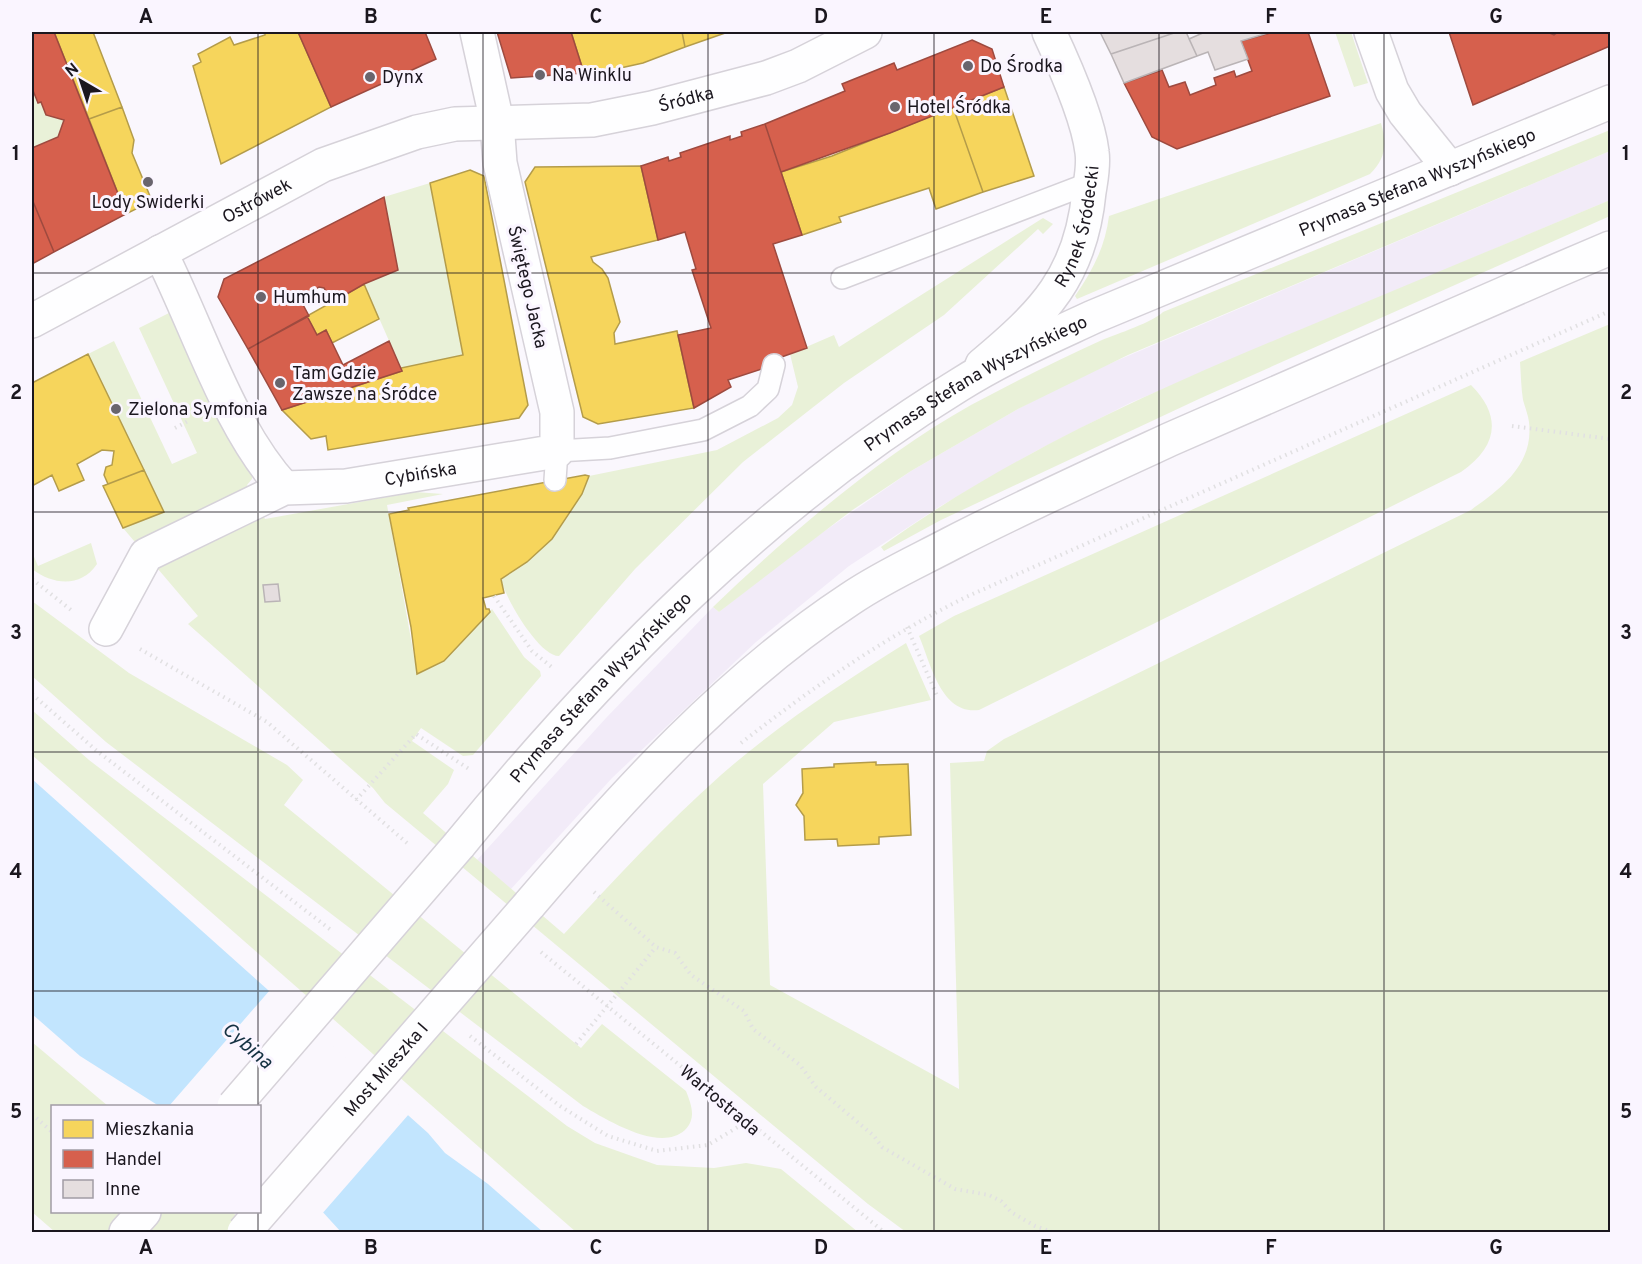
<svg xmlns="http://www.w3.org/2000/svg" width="1642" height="1264" viewBox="0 0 1642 1264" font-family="Overpass,sans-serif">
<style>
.built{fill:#f2ebf8}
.green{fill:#e9f1d8}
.water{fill:#c2e5fe}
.pier{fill:#faf7fd}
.homes{fill:#f6d55c;stroke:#b49c4a;stroke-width:1.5}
.shops{fill:#d6604d;stroke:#9e4a3f;stroke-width:1.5}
.building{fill:#e5dedf;stroke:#bab4b6;stroke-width:1.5}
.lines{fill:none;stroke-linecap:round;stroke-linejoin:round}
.service-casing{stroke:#d6d2d9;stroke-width:24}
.minor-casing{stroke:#d6d2d9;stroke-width:36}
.tertiary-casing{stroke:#d6d2d9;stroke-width:36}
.path{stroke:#e1e0e2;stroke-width:4;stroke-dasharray:1.5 4.5;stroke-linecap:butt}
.service{stroke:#fefeff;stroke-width:21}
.minor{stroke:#fefeff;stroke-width:33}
.tertiary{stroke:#fefeff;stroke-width:33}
.tertiary-bridge-casing{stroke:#d6d2d9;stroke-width:36;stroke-linecap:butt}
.tertiary-bridge{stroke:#fefeff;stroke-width:33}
.grid{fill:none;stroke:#1b171f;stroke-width:1.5;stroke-opacity:0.55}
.poi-dot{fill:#69656d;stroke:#faf5ff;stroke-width:2}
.labels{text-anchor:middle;stroke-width:6;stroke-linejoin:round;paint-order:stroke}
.poi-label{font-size:18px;fill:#1b171f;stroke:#faf5ff;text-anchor:start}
.street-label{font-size:18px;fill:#1b171f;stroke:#faf5ff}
.water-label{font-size:20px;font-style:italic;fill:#143142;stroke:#faf5ff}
.neatline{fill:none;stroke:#1b171f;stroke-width:2}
.grid-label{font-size:20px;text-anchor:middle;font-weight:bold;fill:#1b171f}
</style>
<rect width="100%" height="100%" fill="#faf7fd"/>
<path class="built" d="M1610,151V200L1130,403L1034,452L939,507L849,566L756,642L612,778L511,889L477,860L606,718L713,607L719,612L793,553L911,471L1018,409L1083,375Z"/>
<path class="green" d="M1335,32H1351L1368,83L1354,87Z
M32,89L37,103L41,102L46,115L64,120L58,137L32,148Z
M1381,123C1387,144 1386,158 1370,174L1077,299L1075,296C1093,270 1105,247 1109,216Z
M1610,130V151L1128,355L1018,409L911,471L851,511L719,612L713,607C788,535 881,455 971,405C1014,382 1058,360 1102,340C1117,334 1153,322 1163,312Z
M430,183L463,355L401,368L364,284L398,270L384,197Z
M1610,200V216L1201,398L941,520L884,551L881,547C1011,453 1157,389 1304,328C1406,285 1508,243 1610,200Z
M1043,218L1053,224L1043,234L1038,229L944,315L844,383L743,462L635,569L559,656C539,656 505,598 501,579C543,556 571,520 589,476L717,450L778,418L792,405L798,387L790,354L834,335L839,347Z
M169,313L253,471L252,479L247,485L265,519L415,492L443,494L387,505L417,673L444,661L492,609L524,657L540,671L541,676L473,755L463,756L421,728L412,741L454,770L448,784L423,813L564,934C614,880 665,825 721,775C778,725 842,683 906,643L931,700L834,722L763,784L770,985L959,1089L950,763L984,761L987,751L1004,739L1471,510C1502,488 1534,464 1529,422C1528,415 1525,407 1523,400C1521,388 1521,375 1520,362L1610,324V1232H906L868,1204L385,803L373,788L188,624L198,616L123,528L164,512L88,354L114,341L172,464L197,453L139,328Z
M1471,385C1503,417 1497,447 1461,472L979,710C941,715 931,664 919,636L954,616Z
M91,543L97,564C81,588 53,585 32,569V552L38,566Z
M32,601L129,673L287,765L303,780L284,805L581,1048L602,1024L686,1091C691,1104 697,1118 685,1130C660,1153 607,1120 583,1106L106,742L32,676Z
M32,710L89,760L567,1126L595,1143L657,1165L714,1168L746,1163L781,1169L858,1232H576L32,755Z
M32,1042L108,1106H52V1212H232L257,1232H55L32,1212Z"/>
<path class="water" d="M32,779L428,1133L445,1153L488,1184L543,1232H341L320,1209L260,1106H159L80,1056L32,1014Z"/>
<path class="pier" d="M270,990L409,1114L321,1215L260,1174V1106H169Z"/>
<path class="homes" d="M54,32H93L122,107L89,119Z
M265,32H298L331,107L221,164L193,66L201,62L198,54L230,37L234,45L265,35Z
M571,32H682L685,47L643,63L607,71L584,73Z
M682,32H728L685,47Z
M1004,87L1034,176L983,192L953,107Z
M122,107L134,140L132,153L152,201L126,214L89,119Z
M953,107L983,192L936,209L929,188L839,217L841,222L802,235L781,172L832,156Z
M641,166L658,240L591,257L593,262L602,269L608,278L620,322L614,333L615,344L677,331L694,408L598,424L583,417L525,182L535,167Z
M470,170L484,176L528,405L519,418L328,450L326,436L311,439L282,410L402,371L401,368L463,355L430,183Z
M364,284L379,319L332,343L326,330L317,335L307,316Z
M88,354L144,470L108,484L104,475L106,467L112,465L114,451L102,450L77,464L84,480L59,491L52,475L32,486V383Z
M144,470L164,512L123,528L103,486Z
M585,475L589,476L582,494L552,539L527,562L501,579L504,593L483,598L486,609H489L490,612L444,661L417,674L411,627L389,514L409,510L408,508Z
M876,762V765L908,764L911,835L879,837V844L838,846L837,839L805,840L804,816L796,805L803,793L802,769L834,767V764Z"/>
<path class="shops" d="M32,32H54L126,214L54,252L32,199V148L58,137L64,120L46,115L41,102L38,103L32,88Z
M298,32H425L436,59L331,107Z
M497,32H571L584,73L511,78Z
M1274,32H1308L1330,96L1177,149L1152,137L1124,83L1162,70L1169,87L1185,82L1190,95L1216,85L1214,78L1234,71L1236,77L1252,71L1241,41Z
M1449,32H1547L1554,35L1558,32H1610V46L1473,105Z
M972,40L992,49L1004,87L890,133L781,172L765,124L845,91L842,84L894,63L897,70Z
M765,124L802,235L773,244L807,348L773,360L774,365L728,380L731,387L694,408L678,335L711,328L692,270L696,269L685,232L658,240L641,166L668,157L669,161L681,157L680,153L730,136V140L742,136L741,132Z
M384,197L398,270L364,284L333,302L324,288L319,287L302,296L301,301L309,316L248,349L218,297L224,279Z
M32,199L54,252L32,264Z
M307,316L317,335L326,330L343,365L389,341L402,371L282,410L248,349Z"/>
<path class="building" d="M1100,32H1177L1111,54Z
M1177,32H1186L1197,56L1124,83L1111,54Z
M1205,32H1268V33L1241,41L1248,59L1215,70L1208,52L1197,56L1189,39Z
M278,584L280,601L265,602L263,585Z"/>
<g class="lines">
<defs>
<path id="service" d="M842,278L1090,183
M555,480L557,451L610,448L703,430L750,406L768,389L774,365"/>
<g id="minor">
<path d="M1371,32L1392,91L1405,113L1450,169"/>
<path d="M160,252C198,327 228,427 284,488"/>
<path id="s1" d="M32,321L323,165L417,132L455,124L592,120L652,108L766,78L798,66L865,32"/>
<path id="s2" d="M982,365C1044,313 1081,276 1089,192C1091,179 1094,166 1092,152C1088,117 1064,64 1049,32"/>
<path id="s3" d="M106,629L146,555L284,488L346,486L557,451V412L500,163L497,122L477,32"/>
</g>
<g id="tertiary">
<path id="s4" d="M459,845C602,670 766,503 959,385C1002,358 1048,338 1093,317L1610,102"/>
<path d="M529,905C624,794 727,680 850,599C882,577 918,561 952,543C1024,506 1099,472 1173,438C1319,374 1464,310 1610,248"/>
<path d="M126,1232L144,1212"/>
</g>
</defs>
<use href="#service" class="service-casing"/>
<use href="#minor" class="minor-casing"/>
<use href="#tertiary" class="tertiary-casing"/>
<path class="path" d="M1512,426L1610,439
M175,428L190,420
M32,579L71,610
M494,596L532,651L554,669
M907,627L938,698
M140,649L267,722L407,843
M32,694L97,751L331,930
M741,743C816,685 882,639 966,597L1610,311
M356,800L416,734L469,769
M594,892L656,947L675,953L691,975L744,1011L753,1029L800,1065L816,1087L874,1136L882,1147L955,1189L989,1195L1001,1201L1011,1212L1035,1226L1052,1232
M541,952L884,1232
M470,1036L560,1106L608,1136L657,1151L708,1145L746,1122
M576,1044L656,947
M32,1114L52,1132"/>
<use href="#service" class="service"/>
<use href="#minor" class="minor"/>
<use href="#tertiary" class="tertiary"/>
<defs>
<g id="tertiary-bridge">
<path d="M234,1106L459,845"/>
<path id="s5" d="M244,1232L529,905"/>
</g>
</defs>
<use href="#tertiary-bridge" class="tertiary-bridge-casing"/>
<use href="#tertiary-bridge" class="tertiary-bridge"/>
</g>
<path class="grid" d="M258,32V1106M483,32V1232M708,32V1232M934,32V1232M1159,32V1232M1384,32V1232M32,273H1610M32,512H1610M32,752H1610M32,991H1610M258,1212V1232"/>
<g class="poi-dot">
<circle cx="968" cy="66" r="6"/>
<circle cx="540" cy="75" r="6"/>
<circle cx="370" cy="77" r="6"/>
<circle cx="895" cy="107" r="6"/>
<circle cx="148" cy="182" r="6"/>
<circle cx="261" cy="297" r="6"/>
<circle cx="280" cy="383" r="6"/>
<circle cx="116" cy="409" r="6"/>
</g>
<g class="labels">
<g class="poi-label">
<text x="980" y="72">Do Środka</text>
<text x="552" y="81">Na Winklu</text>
<text x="382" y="83">Dynx</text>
<text x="907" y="113">Hotel Śródka</text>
<text x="148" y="208" text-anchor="middle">Lody Swiderki</text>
<text x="273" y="303">Humhum</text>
<text x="292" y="379">Tam Gdzie<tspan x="292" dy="21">Zawsze na Śródce</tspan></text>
<text x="128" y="415">Zielona Symfonia</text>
</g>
<g class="street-label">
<text dy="6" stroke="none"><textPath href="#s1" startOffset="702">Śródka</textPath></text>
<text dy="6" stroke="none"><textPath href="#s4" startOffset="1184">Prymasa Stefana Wyszyńskiego</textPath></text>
<text dy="6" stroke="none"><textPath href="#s1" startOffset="255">Ostrówek</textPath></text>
<text dy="6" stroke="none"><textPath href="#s2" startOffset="174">Rynek Śródecki</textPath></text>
<text transform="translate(528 287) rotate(77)" y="6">Świętego Jacka</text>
<text dy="6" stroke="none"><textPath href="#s4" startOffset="698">Prymasa Stefana Wyszyńskiego</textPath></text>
<text dy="6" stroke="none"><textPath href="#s3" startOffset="375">Cybińska</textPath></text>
<text dy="6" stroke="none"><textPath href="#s4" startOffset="212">Prymasa Stefana Wyszyńskiego</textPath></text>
<text dy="6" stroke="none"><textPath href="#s5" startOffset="216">Most Mieszka I</textPath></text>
<text transform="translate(720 1100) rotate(40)" y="6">Wartostrada</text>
</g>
<g class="water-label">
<text transform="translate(248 1045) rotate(41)" y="7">Cybina</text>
</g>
</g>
<rect width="1642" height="1264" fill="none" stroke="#faf5ff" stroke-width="66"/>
<rect x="51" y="1105" width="210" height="108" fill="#faf5ff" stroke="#a19ca5" stroke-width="1.5"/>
<rect x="63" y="1120" width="30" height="18" fill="#f6d55c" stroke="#a19ca5" stroke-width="1.5"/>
<text x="105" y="1135" font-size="18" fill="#1b171f">Mieszkania</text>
<rect x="63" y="1150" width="30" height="18" fill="#d6604d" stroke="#a19ca5" stroke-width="1.5"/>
<text x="105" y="1165" font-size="18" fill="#1b171f">Handel</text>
<rect x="63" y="1180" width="30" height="18" fill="#e5dedf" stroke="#a19ca5" stroke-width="1.5"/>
<text x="105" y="1195" font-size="18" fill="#1b171f">Inne</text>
<g transform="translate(81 81) rotate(321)" stroke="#faf5ff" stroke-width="4.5" paint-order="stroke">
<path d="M0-4.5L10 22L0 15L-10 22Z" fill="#1b171f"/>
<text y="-9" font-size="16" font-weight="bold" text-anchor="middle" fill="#1b171f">N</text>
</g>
<rect x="33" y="33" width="1576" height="1198" class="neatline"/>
<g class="grid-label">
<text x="146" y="23">A</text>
<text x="371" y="23">B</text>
<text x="596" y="23">C</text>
<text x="821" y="23">D</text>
<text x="1046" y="23">E</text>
<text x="1271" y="23">F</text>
<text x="1496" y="23">G</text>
<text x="16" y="160">1</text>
<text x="1626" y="160">1</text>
<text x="16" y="399">2</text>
<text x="1626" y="399">2</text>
<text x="16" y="639">3</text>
<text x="1626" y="639">3</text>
<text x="16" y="878">4</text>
<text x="1626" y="878">4</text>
<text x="16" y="1118">5</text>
<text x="1626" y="1118">5</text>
<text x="146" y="1254">A</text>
<text x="371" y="1254">B</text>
<text x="596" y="1254">C</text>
<text x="821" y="1254">D</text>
<text x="1046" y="1254">E</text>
<text x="1271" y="1254">F</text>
<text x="1496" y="1254">G</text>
</g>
</svg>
